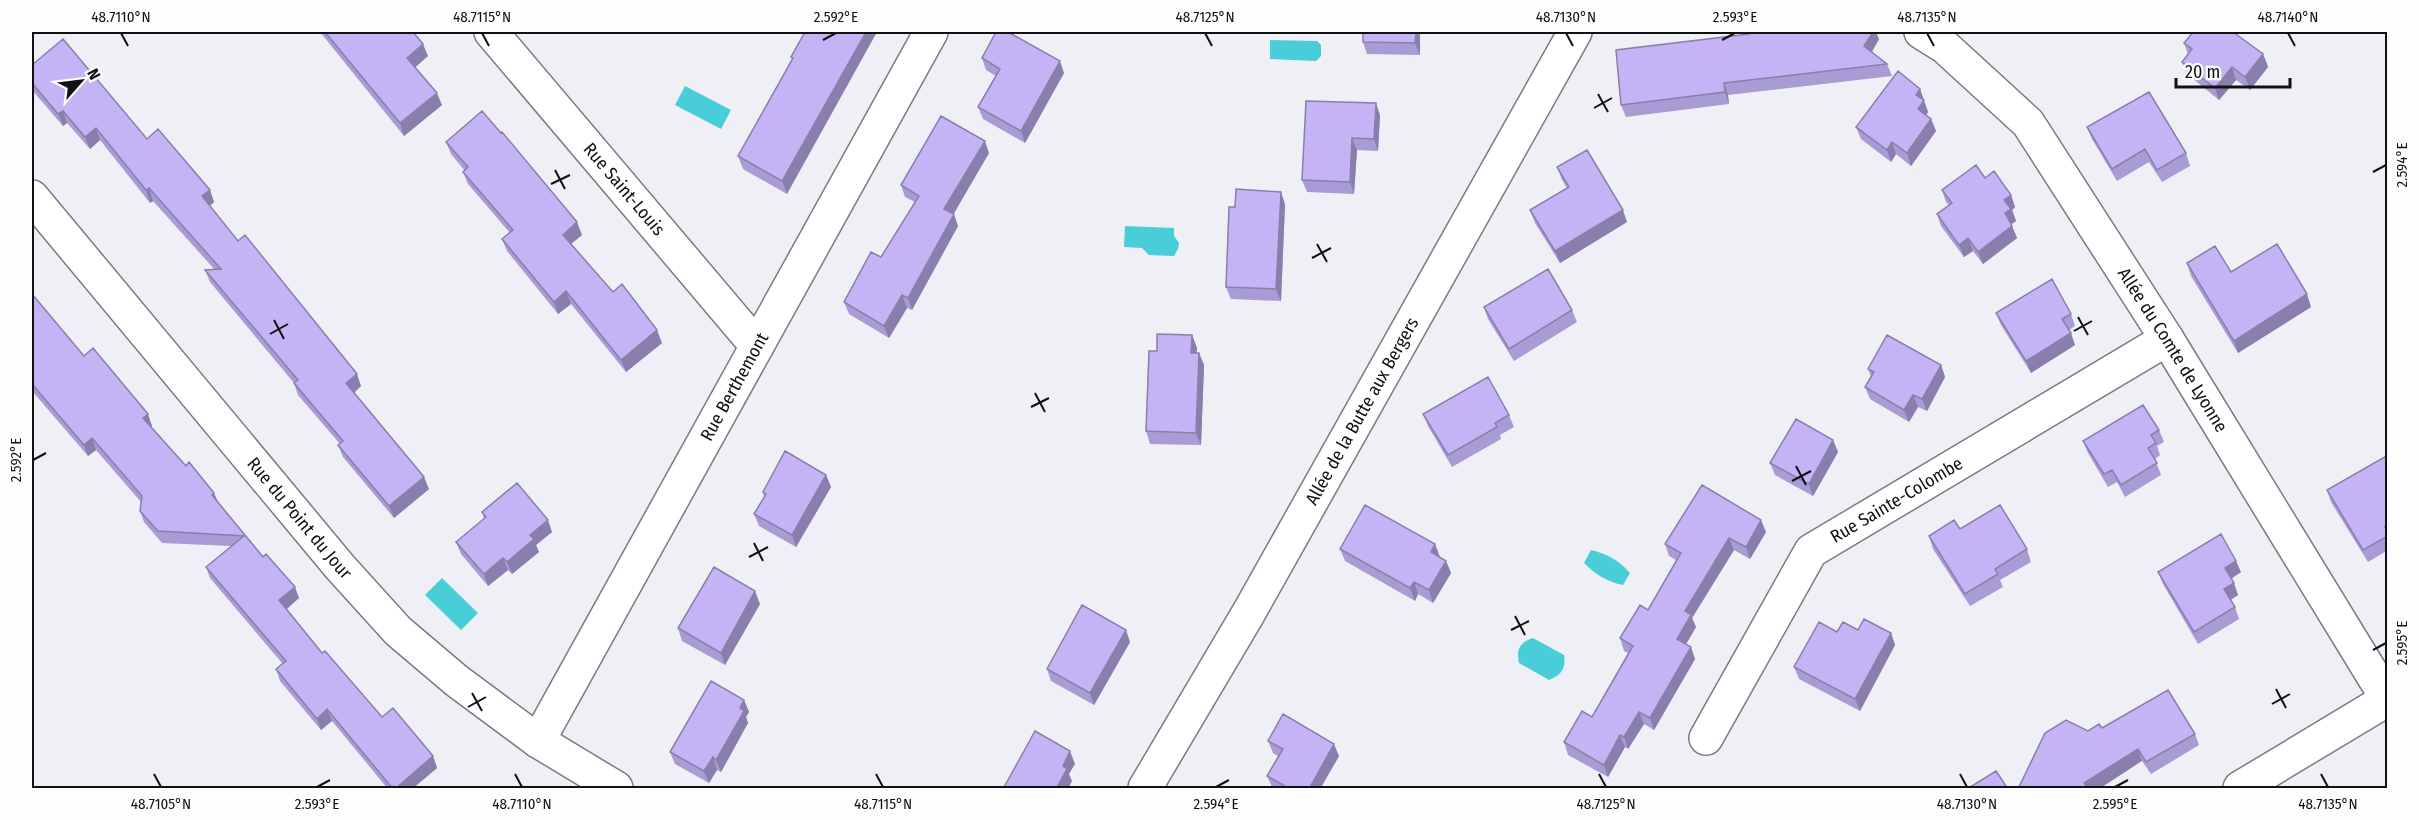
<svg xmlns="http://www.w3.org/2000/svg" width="2419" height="820" viewBox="0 0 2419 820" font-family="'Fira Sans Condensed',sans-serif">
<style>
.water{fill:#49ced9}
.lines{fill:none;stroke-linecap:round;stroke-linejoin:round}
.minor-casing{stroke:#797b80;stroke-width:36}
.minor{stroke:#fff;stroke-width:33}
.wall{fill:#a99bd3}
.shaded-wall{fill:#8a7eac}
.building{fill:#c5b4f5;stroke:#8a7eac;stroke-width:1.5}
.ticks{fill:none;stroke:#101113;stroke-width:2}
.labels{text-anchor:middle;stroke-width:5;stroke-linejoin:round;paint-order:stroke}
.street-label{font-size:18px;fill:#101113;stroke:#fdfdfe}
.neatline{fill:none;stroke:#101113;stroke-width:2}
.ticks-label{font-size:15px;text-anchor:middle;fill:#101113}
</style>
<rect width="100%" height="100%" fill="#eef0f6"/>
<path class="water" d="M1270,40L1317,41L1321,45V56L1316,61L1270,59Z
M685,86L731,110L721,129L675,105Z
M1125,226L1174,228V236L1179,243L1178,249L1174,256L1149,255L1142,248L1124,247Z
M1591,550C1607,554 1619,560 1630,573L1623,585C1607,582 1595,574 1584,563Z
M442,578L478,613L461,630L425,595Z
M1533,638L1564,655C1566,668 1562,675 1549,680L1519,663C1516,649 1520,642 1533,638Z"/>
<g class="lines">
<defs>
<g id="minor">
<path id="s1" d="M491,32L757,346"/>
<path id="s2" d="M1921,32L1945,47L2028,123L2167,339L2388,700"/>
<path id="s3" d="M32,197L340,567L398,631L457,681L538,741L616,788"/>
<path id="s4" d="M1706,738L1811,551L2167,339"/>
<path id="s5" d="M538,741L931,32"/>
<path id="s6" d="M1145,788L1248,614L1575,32"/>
<path d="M2240,788L2388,699"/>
</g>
</defs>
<use href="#minor" class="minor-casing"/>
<use href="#minor" class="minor"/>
</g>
<path class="wall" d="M320,32H413L428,56L415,67L442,105L404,136Z
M805,32L787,194L743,169L738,156L792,59L791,57Z
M1420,32V55L1367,54L1363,42Z
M1879,39L1872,52L1887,64L1892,76L1728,95L1729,104L1626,117L1621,105Z
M2184,43L2263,54L2268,67L2250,90L2236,80L2219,100L2187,74L2182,62L2188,54Z
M982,58L1064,73L1025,143L983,119L978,107L996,76L986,70Z
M32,65L147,139L210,190L214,202L210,206L238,241L361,386L354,393L429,489L394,518L343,457L338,445L340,444L298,395L294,383L210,282L205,270H215L153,201L150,203L100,140L90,149L67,123L63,126L32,90Z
M1920,89L1928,112L1926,115L1931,119L1936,131L1911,166L1896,154L1891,162L1861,139L1856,127Z
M1380,115L1378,151L1357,150L1354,194L1307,192L1302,180Z
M2087,127L2186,153L2190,166L2162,182L2149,162L2117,181L2092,139Z
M446,142L582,235L571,244L613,292L662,343L626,372L571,304L558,314L507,251L502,239L510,233L468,184L463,172L465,171L451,154Z
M989,153L953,214L958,226L912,310L907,308L889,338L849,314L844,302L881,257L915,202L905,197L901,185Z
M1557,167L1627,222L1560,263L1535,223L1530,210L1567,188L1562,180Z
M1985,178L2011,195L2015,207L2012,210L2016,221L2011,224L2017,238L1983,264L1973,251L1964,257L1941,226L1937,214L1949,205L1946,202L1942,190Z
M1285,204L1281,301L1231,299L1226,287L1235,207Z
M2187,263L2231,272L2311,307L2238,353L2191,276Z
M32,294L84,356L152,426L151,427L218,503L299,598L287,609L322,653L382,717L433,756L437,768L412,789H388L332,721L321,730L280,681L276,669L282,663L210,578L206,567L231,546L162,543L144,522L140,511L141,502L96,450L88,456L32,391Z
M1484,307L1572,310L1577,322L1514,361L1488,319Z
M1996,313L2071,314L2075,326L2069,330L2075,345L2031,373L2001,325Z
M1192,335L1197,348L1196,353H1199L1204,365L1201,445L1150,444L1146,431L1157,351Z
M1941,365L1945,377L1927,411L1918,407L1909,422L1870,399L1865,387L1871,377L1868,369Z
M1423,414L1509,415L1514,427L1500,435L1501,439L1452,467L1428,426Z
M2159,430L2164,442L2157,446L2160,455L2155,459L2161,475L2125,497L2117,482L2108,487L2088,453L2083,441Z
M1833,440L1838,452L1813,496L1775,475L1770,463Z
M2388,455V550L2368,562L2331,502L2327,490Z
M826,475L831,487L796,547L759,526L754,514L764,497L763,492Z
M482,512L552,532L536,545L539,552L512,574L508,570L488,586L461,554L456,542L484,519Z
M1960,529L2027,549L2031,562L2000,580L2003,587L1970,606L1933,549L1929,536Z
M1766,532L1750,559L1734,550L1692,618L1696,627L1686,644L1695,659L1654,730L1644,724L1628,749L1625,747L1608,777L1568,755L1564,742L1592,717L1628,653L1624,651L1620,638L1648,610L1676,560L1669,556L1665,544Z
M1340,549L1440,557L1446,561L1451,573L1433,603L1418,594L1415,601L1345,561Z
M2158,572H2241L2231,579L2238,595L2231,600L2235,607L2239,619L2198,644L2163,584Z
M760,604L725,665L682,641L678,628Z
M1858,630L1891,633L1895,645L1860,711L1799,679L1794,667L1837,632Z
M1130,642L1094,705L1051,681L1047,669Z
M744,700L749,712L746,717L748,723L721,772L717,770L709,783L675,764L670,752Z
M2102,728L2195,734L2199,745L2151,774L2142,761Z
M1268,741L1339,756L1320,789H1273L1267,776L1278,756L1273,753Z"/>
<path class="shaded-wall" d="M866,32H877L787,194L782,181Z
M1416,32H1420V55L1415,43Z
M1873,32H1876L1879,39L1868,58L1864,46Z
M423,44L428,56L412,70L407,58Z
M2263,54L2268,67L2250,90L2245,77Z
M1060,61L1064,73L1025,143L1021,131Z
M2232,67L2236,80L2219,100L2215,88Z
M1724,83L1728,95L1729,104L1725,92Z
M1920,89L1928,112L1922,121L1918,109L1916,95Z
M437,93L442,105L404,136L400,123Z
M1376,103L1380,115L1378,151L1374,139Z
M63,111L67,123L63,126L58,114Z
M1931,119L1936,131L1911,166L1907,153Z
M96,128L100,140L90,149L85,137Z
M1352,138L1357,150L1354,194L1350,182Z
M985,141L989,153L949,222L944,209Z
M1892,142L1896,154L1891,162L1887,150Z
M149,188L153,201L150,203L146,190Z
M210,190L214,202L207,208L202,196Z
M1281,192L1285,204L1281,301L1276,289Z
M2011,195L2015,207L2012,210L2016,221L2009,226L2005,213L2004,200Z
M1623,210L1627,222L1560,263L1555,251Z
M954,214L958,226L912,310L908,298Z
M577,222L582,235L567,247L563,235Z
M2012,226L2017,238L1983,264L1978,252Z
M1968,238L1973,251L1964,257L1959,245Z
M566,291L571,304L558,314L554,302Z
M2307,294L2311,307L2238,353L2234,341Z
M902,295L907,308L889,338L884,326Z
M657,330L662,343L626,372L621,360Z
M2071,333L2075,345L2031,373L2026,361Z
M1192,335L1197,348L1196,365L1191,353Z
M1199,353L1204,365L1201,445L1196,433Z
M1941,365L1945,377L1927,411L1922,399Z
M357,374L361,386L350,396L346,383Z
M1913,395L1918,407L1909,422L1904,410Z
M148,414L152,426L148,430L143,418Z
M92,438L96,450L88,456L84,445Z
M1833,440L1838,452L1813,496L1809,484Z
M826,475L831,487L796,547L792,535Z
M424,477L429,489L394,518L389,506Z
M214,493L219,504L212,495Z
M548,520L552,532L536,545L539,552L512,574L507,562L530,535Z
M1761,520L1766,532L1750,559L1746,547Z
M1729,538L1734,550L1692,618L1696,627L1682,651L1677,639L1685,611Z
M1435,544L1440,557L1431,552Z
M503,558L508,570L488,586L484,574Z
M1446,561L1451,573L1433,603L1429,590Z
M2236,561L2241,572L2229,580L2225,568Z
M1414,582L1418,594L1415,601L1410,588Z
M2234,583L2238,595L2228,601L2224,589Z
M295,587L299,598L284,611L279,600Z
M755,591L760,604L725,665L721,653Z
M1126,630L1130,642L1094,705L1090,693Z
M1891,633L1895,645L1860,711L1855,699Z
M1691,647L1695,659L1654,730L1650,718Z
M744,700L749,712L746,717L748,723L721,772L716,760Z
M327,709L332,721L321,730L317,719Z
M1639,712L1644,724L1628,749L1624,737Z
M1620,735L1625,747L1608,777L1604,765Z
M1334,744L1339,756L1320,789H1309Z
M2138,749L2142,761L2099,789H2086L2084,783Z
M1070,751L1075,764L1069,774L1072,781L1068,789H1056L1063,766Z
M433,756L437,768L412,789H395Z
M713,757L717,770L709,783L704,771Z"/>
<path class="building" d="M325,32H413L423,44L407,58L437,93L400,123Z
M805,32H866L782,181L738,156L793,58L791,57Z
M996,32H1008L1060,61L1021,131L978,107L1000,69L982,58Z
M1363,32H1416L1415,43L1363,42Z
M1749,32H1873L1864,46L1887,64L1724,83L1725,92L1621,105L1616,50L1749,34Z
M2193,32H2233L2263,54L2245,77L2232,67L2215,88L2182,62L2192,49L2184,43Z
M63,39L147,139L158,129L210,190L202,196L238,241L245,235L357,374L346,383L424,477L389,506L338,445L343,441L294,383L298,380L205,270L221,269L149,188L146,190L96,128L85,137L63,111L58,114L32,83V65Z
M1898,71L1920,89L1916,95L1924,100L1918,109L1931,119L1907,153L1892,142L1887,150L1856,127Z
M2149,92L2186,153L2157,170L2145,149L2112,169L2087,127Z
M1306,101L1376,103L1374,139L1352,138L1350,182L1302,180Z
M482,111L501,133L502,132L577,222L563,235L613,292L622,284L657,330L621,360L566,291L554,302L502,239L513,230L463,172L468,167L446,142Z
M941,116L985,141L944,209L954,214L908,298L902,295L884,326L844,302L871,252L881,257L919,196L901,185Z
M1587,150L1623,210L1555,251L1530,210L1569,187L1557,167Z
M1976,165L1985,178L1994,171L2011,195L2004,200L2011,209L2005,213L2012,226L1978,252L1968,238L1959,245L1937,214L1952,203L1942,190Z
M1236,189L1281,192L1276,289L1226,287L1229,207H1235Z
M2277,244L2307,294L2234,341L2187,263L2215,246L2231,272Z
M1548,269L1572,310L1509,349L1484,307Z
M2052,279L2071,314L2062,319L2071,333L2026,361L1996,313Z
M32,294L84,356L93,348L148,414L143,418L186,466L189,462L214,493L212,495L263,557L266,554L295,587L279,600L322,653L325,651L382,717L393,708L433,756L395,789H393L327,709L317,719L276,669L286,661L206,567L244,536L158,531L140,511L142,496L92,438L84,445L32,384Z
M1157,334L1192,335L1191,353H1199L1196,433L1146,431L1149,351H1157Z
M1887,335L1941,365L1922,399L1913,395L1904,410L1865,387L1874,372L1868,369Z
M1488,377L1509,415L1495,423L1497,427L1448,455L1423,414Z
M2143,405L2159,430L2151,435L2156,443L2148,448L2157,463L2121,485L2112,470L2104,474L2083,441Z
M1796,419L1833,440L1809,484L1770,463Z
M785,451L826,475L792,535L754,514L766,494L763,492Z
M2388,455V525L2385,527L2388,532V536L2363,550L2327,490Z
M517,483L548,520L530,535L534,539L507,562L503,558L484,574L456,542L486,517L482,512Z
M1702,485L1761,520L1746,547L1729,538L1685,611L1691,615L1677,639L1691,647L1650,718L1639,712L1624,737L1620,735L1604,765L1564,742L1582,711L1592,717L1633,646L1620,638L1640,605L1648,610L1681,553L1665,544Z
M1365,505L1435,544L1431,552L1446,561L1429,590L1414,582L1410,588L1340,549Z
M2000,505L2027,549L1995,569L1998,574L1965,594L1929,536L1954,520L1960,529Z
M2221,534L2236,561L2225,568L2234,583L2224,589L2235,607L2194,632L2158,572Z
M714,567L755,591L721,653L678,628Z
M1082,605L1126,630L1090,693L1047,669Z
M1864,619L1891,633L1855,699L1794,667L1819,622L1837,632L1843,622L1858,630Z
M711,681L744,700L740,708L744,711L716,760L713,757L704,771L670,752Z
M2168,690L2195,734L2146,762L2138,749L2084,783L2088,789H2018L2045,733L2066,720L2088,731L2099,724L2102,728Z
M1283,714L1334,744L1309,789H1290L1267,776L1283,749L1268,741Z
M1035,731L1070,751L1063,766L1067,769L1056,789H1003Z
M1996,771L2008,789H1967Z"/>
<path class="ticks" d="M121,33L128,46M482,33L489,46M1205,33L1212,46M1566,33L1573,46M1927,33L1934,46M2288,33L2295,46M823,40L836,33M1722,40L1735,33M1598,94L1608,112M1594,108L1612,98M555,170L565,189M2373,172L2386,165M551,184L570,175M1317,244L1327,262M1312,258L1331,248M2078,317L2088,335M274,320L284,339M2074,331L2092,321M270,334L288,324M1035,393L1045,412M1031,407L1049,398M33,460L46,453M1796,466L1806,485M1792,481L1811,471M754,543L763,561M749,557L768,547M1515,616L1525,635M1511,630L1529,621M2373,650L2386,643M2276,689L2286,708M472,693L482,711M2272,704L2290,694M468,707L486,697M154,774L161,787M515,774L522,787M876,774L883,787M1599,774L1606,787M1960,774L1967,787M2321,774L2328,787M317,787L330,780M1216,787L1229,780M2115,787L2128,780"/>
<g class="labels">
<g class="street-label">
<text dy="6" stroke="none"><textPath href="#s1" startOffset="206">Rue Saint-Louis</textPath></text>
<text dy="6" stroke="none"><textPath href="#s2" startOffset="410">Allée du Comte de Lyonne</textPath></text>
<text dy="6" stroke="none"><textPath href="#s5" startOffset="405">Rue Berthemont</textPath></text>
<text dy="6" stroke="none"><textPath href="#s6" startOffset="435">Allée de la Butte aux Bergers</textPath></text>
<text dy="6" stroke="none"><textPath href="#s4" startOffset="314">Rue Sainte-Colombe</textPath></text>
<text dy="6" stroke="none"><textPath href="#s3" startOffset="418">Rue du Point du Jour</textPath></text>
</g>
</g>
<rect width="2419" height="820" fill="none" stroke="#fdfdfe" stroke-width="66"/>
<g transform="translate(81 81) rotate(62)" stroke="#fdfdfe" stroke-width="4.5" paint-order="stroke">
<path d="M0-4.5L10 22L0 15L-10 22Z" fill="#101113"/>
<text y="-9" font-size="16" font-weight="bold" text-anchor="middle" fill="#101113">N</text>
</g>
<path d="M2176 78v9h114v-9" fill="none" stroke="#101113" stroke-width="3"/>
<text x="2185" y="78" font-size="18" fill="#101113" stroke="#fdfdfe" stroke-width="4.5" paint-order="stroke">20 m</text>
<rect x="33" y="33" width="2353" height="754" class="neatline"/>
<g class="ticks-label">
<text x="121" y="22">48.7110°N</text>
<text x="482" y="22">48.7115°N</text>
<text x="836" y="22">2.592°E</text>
<text x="1205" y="22">48.7125°N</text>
<text x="1566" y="22">48.7130°N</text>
<text x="1735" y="22">2.593°E</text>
<text x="1927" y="22">48.7135°N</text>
<text x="2288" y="22">48.7140°N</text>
<text transform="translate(2402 165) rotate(-90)" y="5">2.594°E</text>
<text transform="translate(16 460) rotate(-90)" y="5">2.592°E</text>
<text transform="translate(2402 643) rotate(-90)" y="5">2.595°E</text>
<text x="161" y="809">48.7105°N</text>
<text x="317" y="809">2.593°E</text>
<text x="522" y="809">48.7110°N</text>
<text x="883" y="809">48.7115°N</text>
<text x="1216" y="809">2.594°E</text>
<text x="1606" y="809">48.7125°N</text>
<text x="1967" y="809">48.7130°N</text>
<text x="2115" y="809">2.595°E</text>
<text x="2328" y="809">48.7135°N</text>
</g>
</svg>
